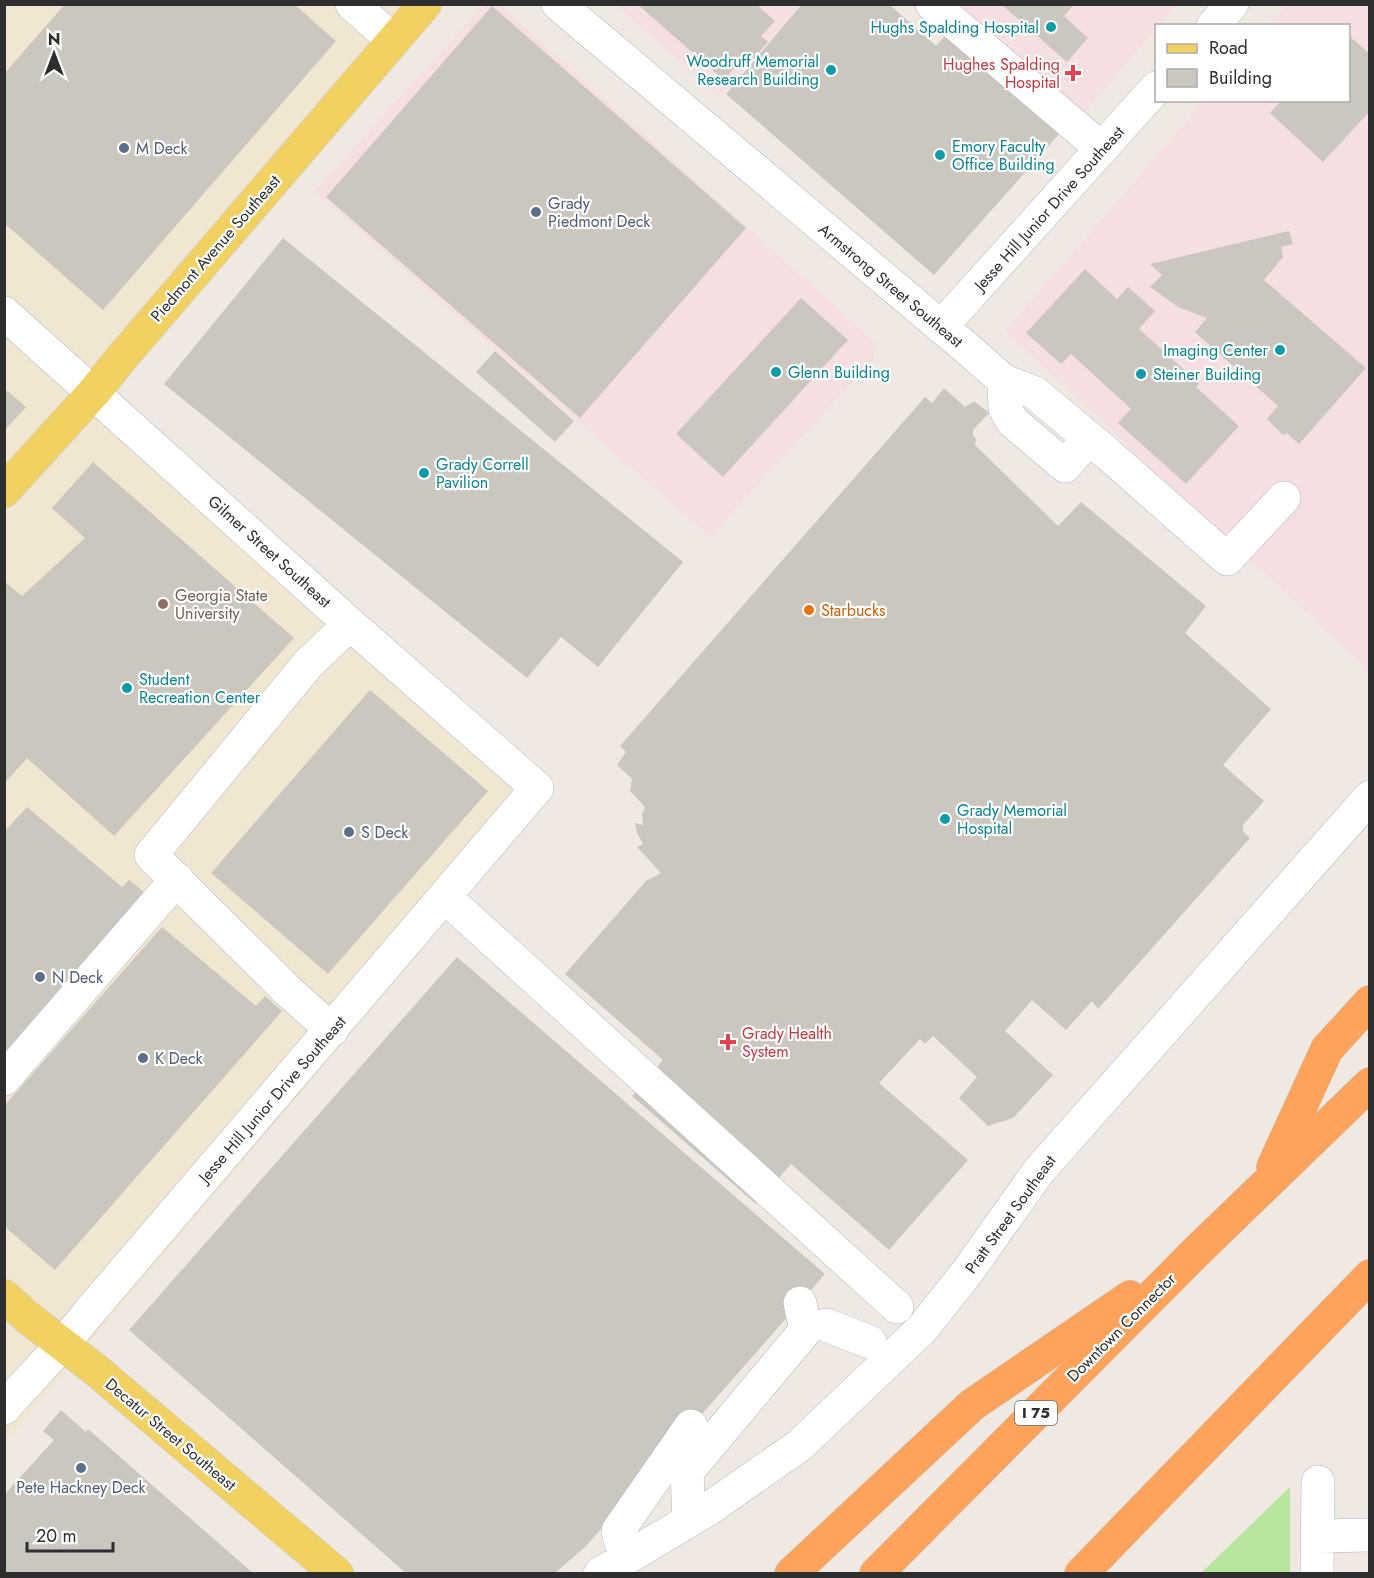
<svg xmlns="http://www.w3.org/2000/svg" width="1374" height="1578" viewBox="0 0 1374 1578" font-family="Jost,sans-serif">
<style>
.education{fill:#f0e6d1}
.medical{fill:#f5dfe0}
.green{fill:#b6e59e}
.building{fill:#cbc7bf}
.lines{fill:none;stroke-linecap:round;stroke-linejoin:round}
.minor-casing{stroke:#b4b7c1;stroke-width:34}
.major-casing{stroke:#c9c9c9;stroke-width:34}
.highway-casing{stroke:#c9c9c9;stroke-width:34}
.minor{stroke:#fff;stroke-width:33}
.major{stroke:#f2d163;stroke-width:33}
.highway{stroke:#ffa35c;stroke-width:33}
.culture-dot{fill:#0f9aa8;stroke:#fff;stroke-width:2}
.health-dot{fill:#e0444e;stroke:#fff;stroke-width:2}
.service-dot{fill:#5c6f8a;stroke:#fff;stroke-width:2}
.education-dot{fill:#8d6e63;stroke:#fff;stroke-width:2}
.food-dot{fill:#e8710a;stroke:#fff;stroke-width:2}
.labels{text-anchor:middle;stroke-width:4.5;stroke-linejoin:round;paint-order:stroke}
.shield{fill:#fff;stroke:#6d6d6d;stroke-width:1.5}
.shield-label{font-size:15px;font-weight:bold;fill:#2e2e2e}
.culture-label{font-size:16px;fill:#0d838f;stroke:#fff;text-anchor:start}
.health-label{font-size:16px;fill:#be3a42;stroke:#fff;text-anchor:end}
.service-label{font-size:16px;fill:#4e5e75;stroke:#fff;text-anchor:start}
.street-label{font-size:16px;fill:#2e2e2e;stroke:#fff}
.education-label{font-size:16px;fill:#785e54;stroke:#fff;text-anchor:start}
.food-label{font-size:16px;fill:#c56008;stroke:#fff;text-anchor:start}
</style>
<rect width="100%" height="100%" fill="#efe9e1"/>
<path class="education" d="M5,5H429L94,408L548,800L5,1443Z"/>
<path class="medical" d="M484,5H500L876,343L873,360L710,537L314,191Z
M616,5H800L720,98Z
M940,5H1177L1159,25L1156,26V29L1082,116Z
M1287,5H1369V671L1005,331L1204,101L1348,100V26L1268,25Z"/>
<path class="green" d="M1290,1487V1573H1201Z"/>
<path class="building" d="M65,4H294L336,41L103,310L4,223V74Z
M637,4H756L775,21L761,36L768,42L753,59L747,53L724,80Z
M802,4H889L936,46L946,35L1060,133L934,275L726,94Z
M1001,4H1074L1064,16L1088,38L1067,62Z
M492,6L746,228L580,418L326,197Z
M1348,35L1370,54V111L1323,162L1270,113L1282,100H1348Z
M1289,231L1293,244L1281,247L1283,257L1264,280L1366,368L1299,444L1287,433L1283,435L1267,419L1278,406L1195,332L1207,318L1178,307L1150,287L1162,275L1150,264Z
M283,238L683,562L598,667L561,637L527,678L164,384Z
M1085,269L1117,299L1128,287L1155,311L1139,329L1199,383L1196,387L1239,426L1186,484L1118,423L1131,409L1071,354L1061,364L1026,333Z
M801,298L848,340L723,477L676,434Z
M495,351L574,421L555,442L476,372Z
M4,388L26,407L4,431Z
M944,388L965,407L973,402L977,403L989,413L973,430V435L976,439L975,445L1058,526L1081,502L1206,606L1185,633L1271,709L1223,765L1264,801L1243,825V831L1250,838L1098,1009L1092,1001L1066,1030L1032,1000L1005,1031L1053,1075L1013,1118L988,1126L959,1098L977,1077L933,1036L925,1044L920,1039L879,1083L968,1160L889,1250L791,1164L756,1204L632,1096L663,1060L565,974L646,881L661,873L637,847L643,844L637,833L635,823L643,825L642,814L645,807L630,791L632,779L617,765L626,752L620,746L925,397L932,403Z
M93,462L294,638L114,836L27,758L4,784V581L22,596L85,538L52,508Z
M370,690L488,791L328,974L211,873Z
M27,807L122,887L129,880L148,895L4,1059V832Z
M162,927L256,1006L265,996L282,1011L55,1270L4,1226V1106Z
M457,957L825,1274L586,1546L554,1574H407L129,1330Z
M61,1410L86,1432L88,1429L254,1574H4V1495L54,1440L43,1431Z"/>
<g class="lines">
<defs>
<path id="minor" d="M352,4L393,40
M558,4L970,351L1004,381L1035,393L1108,454L1227,559L1284,498
M932,4L1102,149
M1213,26L1232,4
M4,313L350,624L537,788L91,1310C64,1345 33,1375 4,1408
M941,327L1156,88
M1004,381L1005,408L1012,421L1065,466L1088,439
M445,897L897,1307
M332,1030L288,991L151,855L308,664L350,624
M4,1079L177,879
M826,1325L870,1342
M689,1520L687,1472L806,1330L800,1303
M1318,1536L1370,1535
M625,1558L618,1531L691,1426
M600,1574L710,1508L800,1445L922,1329L968,1271L1038,1172L1370,797
M1317,1574L1318,1482"/>
<path id="major" d="M4,491L94,392L124,355L425,4
M4,1296L27,1317L97,1371L337,1574"/>
<path id="highway" d="M1273,1167L1327,1049L1370,1002
M791,1574L972,1405L1130,1297
M876,1574L1196,1252L1370,1084
M1081,1574L1370,1276"/>
</defs>
<use href="#minor" class="minor-casing"/>
<use href="#major" class="major-casing"/>
<use href="#highway" class="highway-casing"/>
<use href="#minor" class="minor"/>
<use href="#major" class="major"/>
<use href="#highway" class="highway"/>
</g>
<g class="culture-dot">
<circle cx="1051" cy="27" r="6"/>
<circle cx="831" cy="70" r="6"/>
<circle cx="940" cy="155" r="6"/>
<circle cx="1280" cy="350" r="6"/>
<circle cx="776" cy="372" r="6"/>
<circle cx="1141" cy="374" r="6"/>
<circle cx="424" cy="473" r="6"/>
<circle cx="127" cy="688" r="6"/>
<circle cx="945" cy="819" r="6"/>
</g>
<g class="health-dot">
<path d="M1070 64h6v6h6v6h-6v6h-6v-6h-6v-6h6z"/>
<path d="M725 1033h6v6h6v6h-6v6h-6v-6h-6v-6h6z"/>
</g>
<g class="service-dot">
<circle cx="124" cy="148" r="6"/>
<circle cx="536" cy="212" r="6"/>
<circle cx="349" cy="832" r="6"/>
<circle cx="40" cy="977" r="6"/>
<circle cx="143" cy="1058" r="6"/>
<circle cx="81" cy="1468" r="6"/>
</g>
<circle class="education-dot" cx="163" cy="604" r="6"/>
<circle class="food-dot" cx="809" cy="610" r="6"/>
<g class="labels">
<rect class="shield" x="1015" y="1401" width="42" height="24" rx="4.5"/>
<g class="shield-label">
<text x="1036" y="1418">I 75</text>
</g>
<g class="culture-label">
<text x="1039" y="33" text-anchor="end">Hughs Spalding Hospital</text>
<text x="819" y="67" text-anchor="end">Woodruff Memorial<tspan x="819" dy="18">Research Building</tspan></text>
<text x="952" y="152">Emory Faculty<tspan x="952" dy="18">Office Building</tspan></text>
<text x="1268" y="356" text-anchor="end">Imaging Center</text>
<text x="788" y="378">Glenn Building</text>
<text x="1153" y="380">Steiner Building</text>
<text x="436" y="470">Grady Correll<tspan x="436" dy="18">Pavilion</tspan></text>
<text x="139" y="685">Student<tspan x="139" dy="18">Recreation Center</tspan></text>
<text x="957" y="816">Grady Memorial<tspan x="957" dy="18">Hospital</tspan></text>
</g>
<g class="health-label">
<text x="1060" y="70">Hughes Spalding<tspan x="1060" dy="18">Hospital</tspan></text>
<text x="742" y="1039" text-anchor="start">Grady Health<tspan x="742" dy="18">System</tspan></text>
</g>
<g class="service-label">
<text x="136" y="154">M Deck</text>
<text x="548" y="209">Grady<tspan x="548" dy="18">Piedmont Deck</tspan></text>
<text x="361" y="838">S Deck</text>
<text x="52" y="983">N Deck</text>
<text x="155" y="1064">K Deck</text>
<text x="81" y="1493" text-anchor="middle">Pete Hackney Deck</text>
</g>
<g class="street-label">
<text transform="translate(1049 208) rotate(-48)" y="6">Jesse Hill Junior Drive Southeast</text>
<text transform="translate(215 248) rotate(-49)" y="6">Piedmont Avenue Southeast</text>
<text transform="translate(891 285) rotate(40)" y="6">Armstrong Street Southeast</text>
<text transform="translate(270 551) rotate(42)" y="6">Gilmer Street Southeast</text>
<text transform="translate(272 1099) rotate(-49)" y="6">Jesse Hill Junior Drive Southeast</text>
<text transform="translate(1010 1214) rotate(-54)" y="6">Pratt Street Southeast</text>
<text transform="translate(1121 1327) rotate(-45)" y="6">Downtown Connector</text>
<text transform="translate(171 1434) rotate(40)" y="6">Decatur Street Southeast</text>
</g>
<g class="education-label">
<text x="175" y="601">Georgia State<tspan x="175" dy="18">University</tspan></text>
</g>
<g class="food-label">
<text x="821" y="616">Starbucks</text>
</g>
</g>
<rect width="1374" height="1578" fill="none" stroke="#2e2e2e" stroke-width="12"/>
<rect x="1155" y="24" width="195" height="78" fill="#ffffff" stroke="#ababab" stroke-width="1.5"/>
<rect x="1167" y="44" width="30" height="9" fill="#f2d163" stroke="#ababab" stroke-width="1.5"/>
<text x="1209" y="54" font-size="18" fill="#2e2e2e">Road</text>
<rect x="1167" y="69" width="30" height="18" fill="#cbc7bf" stroke="#ababab" stroke-width="1.5"/>
<text x="1209" y="84" font-size="18" fill="#2e2e2e">Building</text>
<g transform="translate(54 54)" stroke="#ffffff" stroke-width="4.5" paint-order="stroke">
<path d="M0-4.5L10 22L0 15L-10 22Z" fill="#2e2e2e"/>
<text y="-9" font-size="16" font-weight="bold" text-anchor="middle" fill="#2e2e2e">N</text>
</g>
<path d="M27 1542v9h86v-9" fill="none" stroke="#2e2e2e" stroke-width="3"/>
<text x="36" y="1542" font-size="18" fill="#2e2e2e" stroke="#ffffff" stroke-width="4.5" paint-order="stroke">20 m</text>
</svg>
